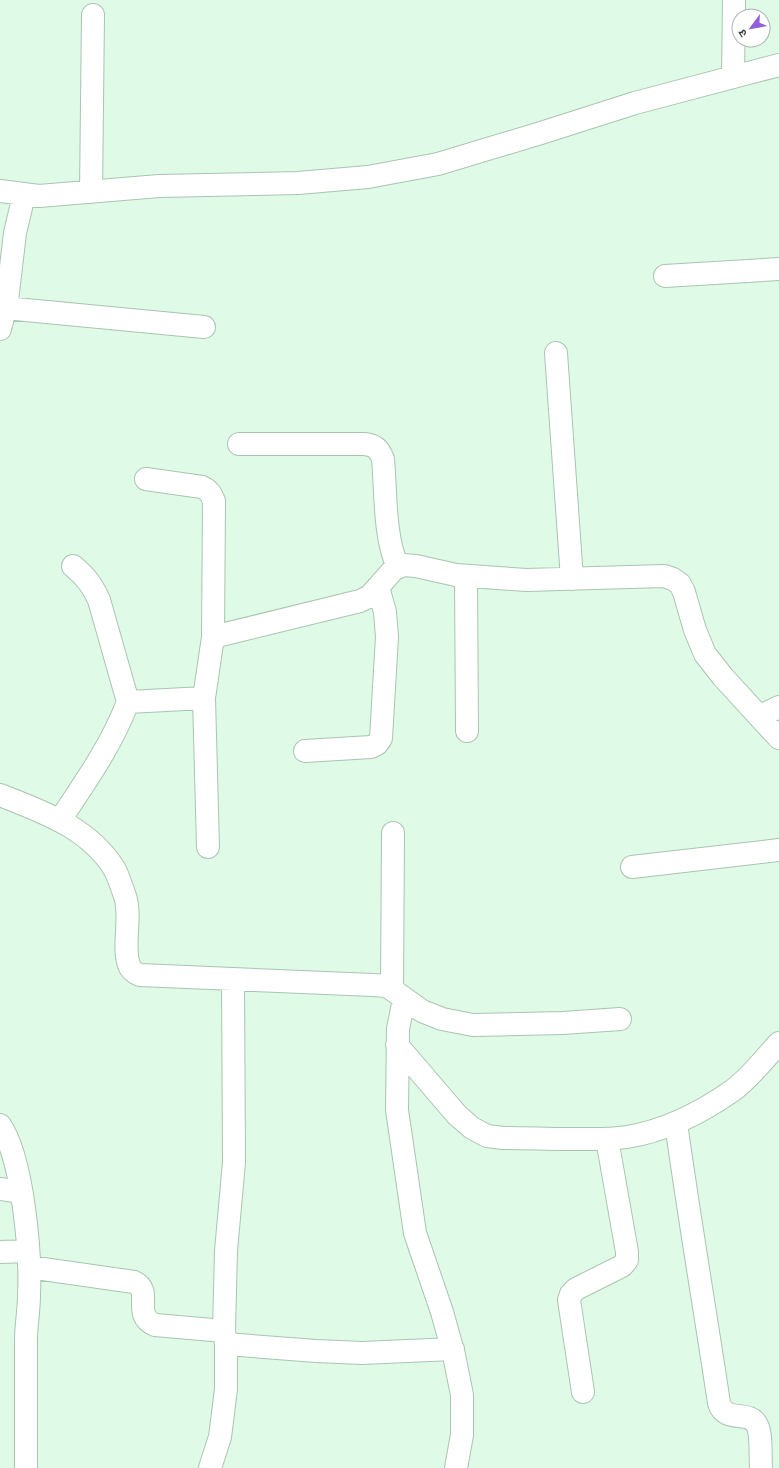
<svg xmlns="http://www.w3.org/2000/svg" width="779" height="1468" viewBox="0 0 779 1468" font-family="'IBM Plex Sans','Noto Sans Devanagari',sans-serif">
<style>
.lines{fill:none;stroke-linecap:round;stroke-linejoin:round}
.minor-casing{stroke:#aac4b1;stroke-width:24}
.minor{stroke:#fff;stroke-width:22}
</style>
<rect width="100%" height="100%" fill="#dffae6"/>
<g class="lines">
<defs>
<path id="minor" d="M733,77L734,0
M0,191L39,196L159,186L298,183L368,177L438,164L541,133L635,103L779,65
M91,192L93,15
M665,276L779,269
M5,308L204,327
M0,329L7,301L15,233L24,195
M556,353L572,579
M239,444H364C375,445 379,449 383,459C386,492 384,538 398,567
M146,479L202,487C209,490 211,494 214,501L213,637
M73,566C86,577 92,585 99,600L128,702
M466,576L467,731
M204,698L208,847
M760,716L779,707
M305,751L371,747L377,744L381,738L387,637L385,612L378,587
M0,795C43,812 90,828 115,870C119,878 122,888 125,896C132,917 122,946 129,965C131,971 135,973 140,975L373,985L387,986L422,1011L442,1019L473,1025L563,1023L620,1019
M60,820C86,781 111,746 128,702L204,698L213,637L360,601L370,596L394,569L404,565L416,566L456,575L526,580L664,576L673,579L680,584L684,592L695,630L705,654L723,677L779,738
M632,867L779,850
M392,989L393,833
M404,999L398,1029L397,1110L415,1233L442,1312L454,1355L462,1395V1435L456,1468
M397,1045L457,1115L472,1128L487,1136L503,1138C525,1138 548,1139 570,1139C589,1139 608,1140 627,1137C664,1131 702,1112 732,1091C750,1078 764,1059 779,1043
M676,1123C689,1217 705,1310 719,1403C725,1424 749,1409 757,1425C762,1434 760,1456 761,1468
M0,1125C23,1158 31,1254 29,1295C29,1310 26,1325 26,1340C26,1383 26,1425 26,1468
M0,1189L21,1192
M0,1252L28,1251
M29,1267L134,1282C154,1291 131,1315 155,1325L224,1331
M226,1344L316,1351L362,1353L453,1349
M583,1392L569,1300L571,1294L576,1289L622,1266L627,1260V1252L607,1139
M210,1468L220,1437L226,1389V1344L224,1331L226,1251L234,1162L233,979"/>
</defs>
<use href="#minor" class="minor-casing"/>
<use href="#minor" class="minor"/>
</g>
<g transform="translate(751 28) rotate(238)"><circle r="19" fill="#ffffff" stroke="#acb1ad"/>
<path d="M0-3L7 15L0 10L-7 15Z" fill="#9160da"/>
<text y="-6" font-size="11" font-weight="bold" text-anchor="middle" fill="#303b33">उ</text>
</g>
</svg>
